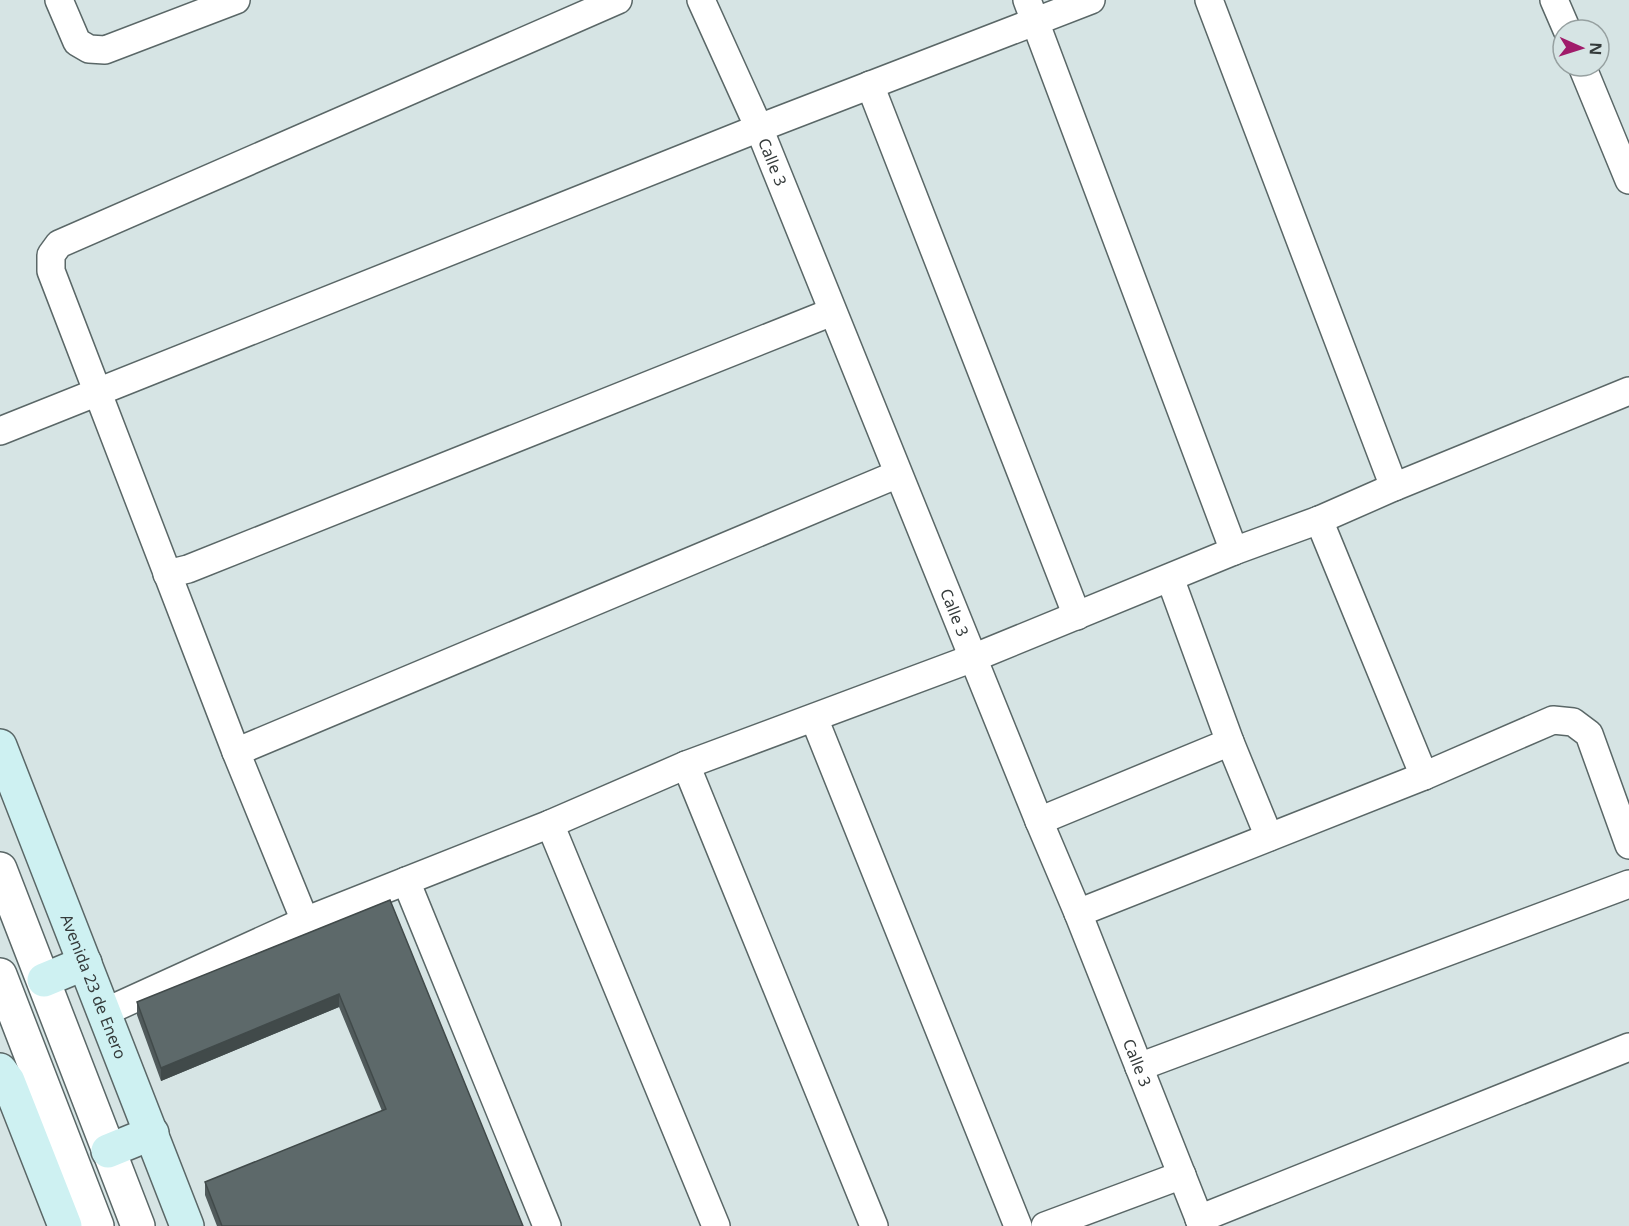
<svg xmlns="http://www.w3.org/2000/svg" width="1629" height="1226" viewBox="0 0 1629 1226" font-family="'Noto Sans',sans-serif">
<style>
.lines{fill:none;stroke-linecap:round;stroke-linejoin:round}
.minor-casing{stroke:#5a6767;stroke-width:30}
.tertiary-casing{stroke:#5a6767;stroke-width:36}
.secondary-casing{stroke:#5a6767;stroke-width:36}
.minor{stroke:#fff;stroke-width:27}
.tertiary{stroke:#fff;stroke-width:33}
.secondary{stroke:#cef1f2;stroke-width:33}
.wall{fill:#505a5b}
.shaded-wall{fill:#414a4a}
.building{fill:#5d696a;stroke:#414a4a;stroke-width:1.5}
.labels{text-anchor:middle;stroke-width:6;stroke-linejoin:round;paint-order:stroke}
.street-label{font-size:16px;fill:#353b3b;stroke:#d6e4e4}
</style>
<rect width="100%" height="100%" fill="#d6e4e4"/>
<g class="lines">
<defs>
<g id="minor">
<path d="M59,0L77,42L89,49L105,50L236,0"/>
<path id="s1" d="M701,0L759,128L1039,821L1078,913L1202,1226"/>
<path d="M1027,0L1234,551"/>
<path d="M1209,0L1394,487"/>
<path d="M1554,0L1567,30"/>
<path d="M1582,66L1629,180"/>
<path d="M870,85L1077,616"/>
<path d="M0,431L759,128L1091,0"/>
<path d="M1319,520L1424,776"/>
<path d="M167,574L188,569L832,312"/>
<path d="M1170,578L1230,742L1269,837"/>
<path d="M814,718L1018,1226"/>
<path d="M236,752L898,474"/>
<path d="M686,765L874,1226"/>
<path d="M1039,821L1230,742"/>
<path d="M550,824L716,1226"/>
<path d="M406,881L547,1226"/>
<path d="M1078,913L1424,776L1553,720L1573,722L1589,734L1629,845"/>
<path d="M305,921L236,752L51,271V255L59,244L618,0"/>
<path d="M105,1012L305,921L550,824L686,765L973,658L1234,551L1319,520L1394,487L1629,391"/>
<path d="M1139,1067L1629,884"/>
<path d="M1199,1219L1629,1047"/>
<path d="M1045,1226L1182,1175"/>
</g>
<path id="tertiary" d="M0,869L138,1226
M0,975L97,1226"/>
<g id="secondary">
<path id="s2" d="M0,746L187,1226"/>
<path d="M44,980L85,963"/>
<path d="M0,1070L8,1081L65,1226"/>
<path d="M108,1151L152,1133"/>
</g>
</defs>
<use href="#minor" class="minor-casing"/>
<use href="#tertiary" class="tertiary-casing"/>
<use href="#secondary" class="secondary-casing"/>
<use href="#minor" class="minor"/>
<use href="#tertiary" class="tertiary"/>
<use href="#secondary" class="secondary"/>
</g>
<path class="wall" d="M390,900L523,1226H217L205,1195V1182L382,1111L339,1007L161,1081L137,1015V1002Z"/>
<path class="shaded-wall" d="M339,994V1007L161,1081V1068Z"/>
<path class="building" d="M390,900L523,1226H222L205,1182L386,1109L339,994L161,1068L137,1002Z"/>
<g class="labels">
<g class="street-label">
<text dy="6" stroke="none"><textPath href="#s1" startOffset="177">Calle 3</textPath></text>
<text dy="6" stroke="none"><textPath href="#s1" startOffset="663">Calle 3</textPath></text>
<text dy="6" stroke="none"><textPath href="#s2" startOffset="258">Avenida 23 de Enero</textPath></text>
<text dy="6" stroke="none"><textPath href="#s1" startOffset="1149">Calle 3</textPath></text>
</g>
</g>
<g transform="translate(1581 48) rotate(93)"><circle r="28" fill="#d6e4e4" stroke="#96a0a0" stroke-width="1.5"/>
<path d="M0-4.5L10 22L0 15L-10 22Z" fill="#a01b6a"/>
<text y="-9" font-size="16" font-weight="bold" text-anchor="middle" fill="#353b3b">N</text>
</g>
</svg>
